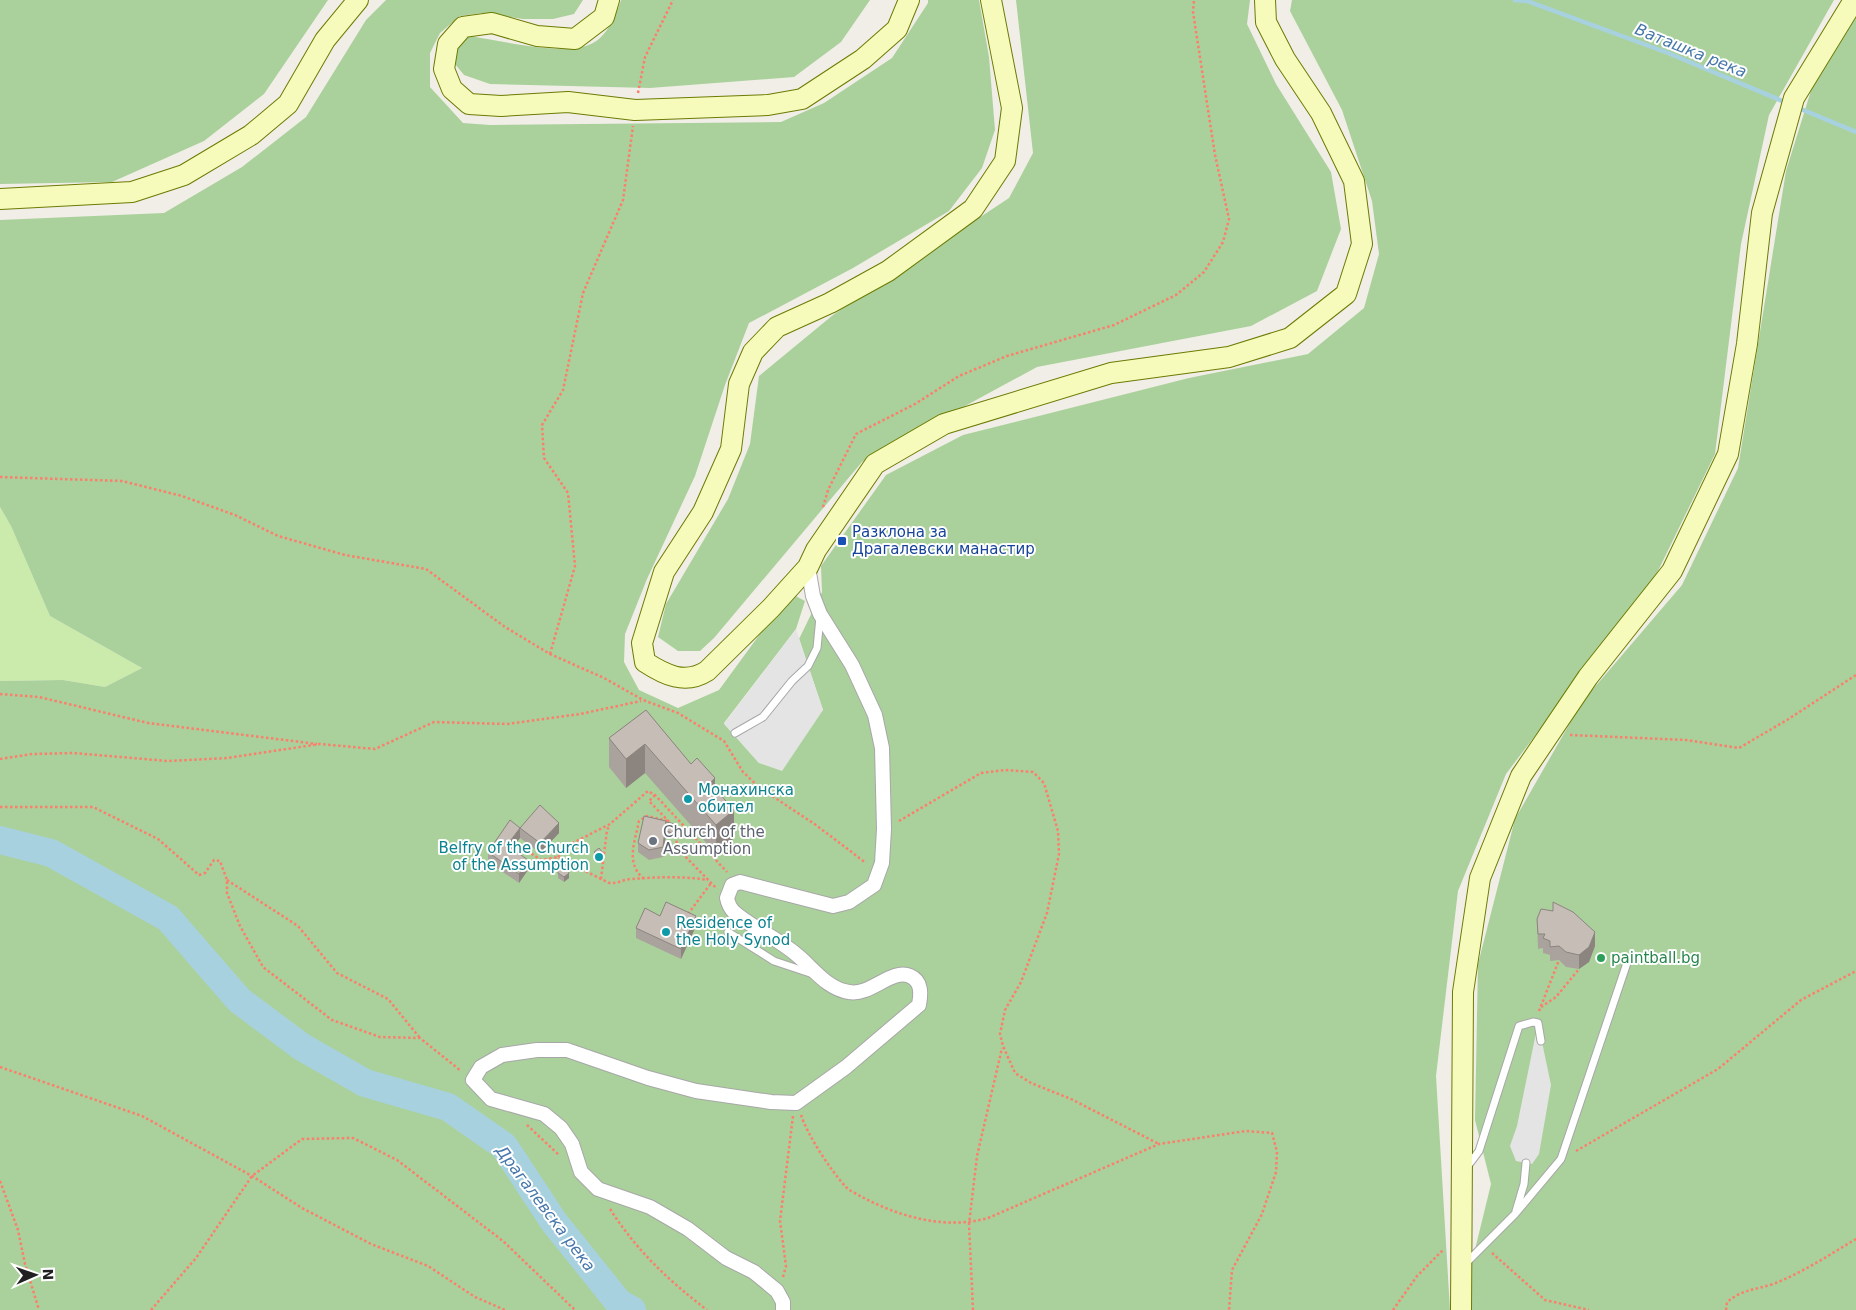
<svg xmlns="http://www.w3.org/2000/svg" width="1856" height="1310" viewBox="0 0 1856 1310" font-family="'DejaVu Sans',sans-serif">
<style>
.grass{fill:#caebac}
.forest{fill:#aad19b}
.parking{fill:#e4e4e4}
.lines{fill:none;stroke-linecap:round;stroke-linejoin:round}
.stream{stroke:#a7d1df;stroke-width:4.5}
.river{stroke:#a7d1df;stroke-width:28}
.lane-casing{stroke:#a7a7a7;stroke-width:9}
.street-casing{stroke:#a7a7a7;stroke-width:16}
.secondary-casing{stroke:#6c7b03;stroke-width:22}
.path{stroke:#fc7e6c;stroke-width:2.5;stroke-dasharray:2.5 2.5;stroke-linecap:butt}
.lane{stroke:#fff;stroke-width:7}
.street{stroke:#fff;stroke-width:14}
.secondary{stroke:#f6fbbb;stroke-width:20}
.wall{fill:#aaa39d}
.shaded-wall{fill:#8b847f}
.building{fill:#c6bdb6;stroke:#8b847f}
.transit-dot{fill:#1a4fb4;stroke:#fff;stroke-width:2}
.culture-dot{fill:#0f9aa8;stroke:#fff;stroke-width:2}
.worship-dot{fill:#6b7280;stroke:#fff;stroke-width:2}
.leisure-dot{fill:#2e9e5b;stroke:#fff;stroke-width:2}
.labels{text-anchor:middle;stroke-width:4;stroke-linejoin:round;paint-order:stroke}
.transit-label{font-size:15px;fill:#164399;stroke:#fff;text-anchor:start}
.culture-label{font-size:15px;fill:#0d838f;stroke:#fff;text-anchor:start}
.worship-label{font-size:15px;fill:#5b616d;stroke:#fff;text-anchor:start}
.leisure-label{font-size:15px;fill:#27864d;stroke:#fff;text-anchor:start}
.water-label{font-size:16px;font-style:italic;fill:#4777aa;stroke:#fff}
</style>
<rect width="100%" height="100%" fill="#f1eee7"/>
<path class="grass" d="M0,507L11,526L50,616L142,668L105,687L63,680L0,681Z"/>
<path class="forest" d="M0,0H328L264,94L204,141L112,182L0,184Z
M386,0H583L574,14L553,19H523L482,13L460,16L440,33L430,53V87L463,123L490,125L781,122L824,103L892,58L928,3V0H979L989,57L995,130L982,168L949,211L853,268L749,323L725,385L695,476L647,579L625,634L624,662L639,690L678,708L719,690L790,593L805,601L796,629L724,723L759,763L823,710L799,639L822,592L821,566L886,475L963,435L1189,378L1308,354L1364,308L1379,254L1372,201L1342,110L1290,11L1292,0H1834L1769,115L1741,244L1715,454L1655,577L1506,774L1458,891L1436,1076L1450,1310H0V681L63,680L105,687L142,668L50,616L11,526L0,507V220L164,213L242,167L306,117L366,20Z
M621,0H870L841,42L794,77L650,88L490,84L464,75L455,64L456,48L468,36C501,40 562,57 591,44C607,37 616,15 621,0Z
M1016,0H1250L1247,24L1276,84L1331,172L1341,229L1317,291L1251,326L1037,367L862,462L714,638L700,651H678L658,637L666,604L728,499L750,444L759,376L833,315L1009,198L1033,153Z
M1856,17V1310H1470V1270L1491,1184L1475,1120L1478,964L1515,819L1582,702L1682,585L1738,468L1786,171L1818,68Z"/>
<path class="parking" d="M796,629L823,710L782,771L759,763L724,724Z
M1538,1023L1551,1085L1539,1154L1532,1164L1516,1161L1510,1146L1517,1126Z"/>
<g class="lines">
<path class="stream" d="M1515,0L1527,1L1668,53L1787,103
M1796,107L1856,132"/>
<path class="river" d="M0,840L51,853L168,918L239,1000L302,1047L365,1083L448,1107L504,1146L554,1222L619,1303L632,1310"/>
<defs>
<path id="lane" d="M735,733L763,717L792,681L808,666L817,648L820,617
M728,932L774,961L813,974
M1467,1167L1479,1151L1519,1026L1533,1022L1538,1023L1541,1041
M1516,1211L1524,1184L1526,1163
M1465,1264L1515,1214L1561,1159L1628,960"/>
<path id="street" d="M783,1310V1302L777,1291L754,1272L726,1258L688,1229L650,1207L598,1189L581,1172L572,1144L561,1128L544,1114L491,1099L473,1080L481,1067L502,1055L537,1050H567L648,1078L696,1091L771,1102L796,1103L846,1067L919,1005C921,994 922,981 910,976C891,968 871,996 849,992C827,989 813,968 797,955C778,938 752,928 734,912C730,908 728,903 727,898L732,885L740,882L833,906L849,902L874,885L882,863L884,829L882,748L875,715L852,665L820,614L813,596L808,567"/>
<path id="secondary" d="M609,0L604,17L575,39L537,36L492,23L463,27L448,44L444,69L452,89L469,104L501,106L568,102L635,110L768,105L802,99L863,59L897,29L909,0
M991,0L1012,108L1005,161L973,209L888,271L830,303L777,327L753,352L739,384L731,449L703,512L664,572L642,643L645,662C665,675 685,685 707,671L771,608L808,567L816,550L875,464L944,424L1111,373L1229,357L1290,338L1346,294L1362,244L1354,181L1321,113L1285,59L1266,22L1265,0
M0,199L132,192L184,175L251,135L288,104L325,40L358,0
M1461,1310L1463,992L1480,878L1521,776L1588,677L1672,571L1728,454L1747,344L1762,213L1794,98L1854,0"/>
</defs>
<use href="#lane" class="lane-casing"/>
<use href="#street" class="street-casing"/>
<use href="#secondary" class="secondary-casing"/>
<path class="path" d="M638,93L645,57L673,0
M0,477L122,481L182,496L235,515L278,536L345,555L426,569L505,627L550,654L604,678L643,700L678,713L724,741L743,772L760,788L816,825L866,863
M823,507L828,490L856,434L915,404L959,376L1007,356L1114,325L1176,295L1204,272L1223,242L1229,219L1215,155L1193,12L1194,0
M550,654L575,566L568,493L544,458L542,425L563,390L583,293L623,200L633,126
M0,694L39,697L148,723L317,744
M1570,735L1686,740L1739,748L1787,720L1856,675
M0,759L32,754L73,753L168,761L227,758L320,744L375,749L434,722L507,724L580,714L641,701
M655,795L649,801L678,831L676,847L717,889
M0,807H93L158,839L199,875L205,873L214,860L220,861L227,880V893L240,926L263,967L332,1020L380,1037L420,1038L461,1071
M899,821L981,773L1005,770L1033,772L1044,783L1058,831L1059,854L1047,913L1021,982L1005,1010L1000,1034L1003,1046L1015,1073L1031,1083L1071,1099L1159,1144
M664,845L676,847
M523,848L541,860L558,857L609,883C618,884 623,879 632,879C657,877 683,876 708,880
M558,857L567,846L610,824L648,791L655,795L727,872
M601,879L607,830L610,825
M644,879C625,863 635,842 639,821L647,816L668,821
M227,880L298,926L337,973L388,999L420,1038
M688,914L711,883
M1541,1007L1556,997L1579,969
M1539,1011L1559,960
M0,1067L142,1116L252,1176L302,1208L371,1244L428,1266L475,1297L505,1310
M801,1115C808,1136 831,1171 846,1187C850,1191 857,1194 862,1197C900,1217 946,1230 988,1218L1159,1144L1246,1131L1272,1133L1277,1152L1276,1172L1262,1214L1232,1270L1229,1310
M527,1125L559,1155
M1576,1151L1718,1069L1801,1000L1856,971
M0,1181L18,1230L25,1264L39,1310
M610,1209C637,1251 668,1280 707,1310
M1492,1253L1545,1300L1589,1310
M783,1277L786,1266L780,1221L793,1116
M151,1310L196,1258L252,1176L302,1139L353,1138L397,1160L503,1241L575,1310
M973,1310L969,1224L977,1156L1002,1048
M1393,1310L1417,1276L1444,1249
M1726,1310L1727,1302C1743,1289 1755,1290 1773,1284C1802,1273 1829,1255 1856,1239"/>
<use href="#lane" class="lane"/>
<use href="#street" class="street"/>
<use href="#secondary" class="secondary"/>
</g>
<path class="wall" d="M646,710L691,764L715,789L734,838L716,854L645,773L626,788L609,767V738Z
M666,822L675,829L673,838L666,836V834L663,857L649,860L638,852V843Z
M520,828L559,833L540,853L520,838Z
M520,838L512,848L528,870L519,883L488,862V852Z
M594,852L603,858L599,861L594,857Z
M558,866L569,878L564,882L558,878Z
M660,916L696,926L681,959L636,938V928Z
M1537,919L1595,946L1589,962L1579,969L1566,967L1559,960L1550,961V955L1543,953V948L1538,949Z"/>
<path class="shaded-wall" d="M645,744V773L626,788V759Z
M715,778V807L710,783Z
M734,810V838L716,854V825Z
M666,821V834L663,857V847Z
M559,823V833L540,853V843Z
M520,828V838L507,855V845Z
M603,853V858L599,861V856Z
M528,860V870L519,883V874Z
M569,873V878L564,882V877Z
M696,916V926L681,959V949Z
M1595,932V946L1589,962L1579,969V955Z"/>
<path class="building" d="M646,710L691,764L697,758L715,778L710,783L734,810L716,825L645,744L626,759L609,738Z
M540,805L559,823L540,843L520,828Z
M644,816L666,821L663,847L649,850L638,843Z
M510,820L520,828L507,845L528,860L519,874L488,852Z
M666,822L675,824L673,833L666,831Z
M599,848L603,853L599,856L594,852Z
M563,863L569,866V873L564,877L558,873V866Z
M666,902L696,916L681,949L636,928L645,908L660,916Z
M1553,902L1573,912L1595,932L1589,947L1579,955L1566,952L1559,946L1550,947V941L1543,938L1545,934H1538L1537,919L1541,909L1553,911Z"/>
<rect class="transit-dot" x="837" y="536" width="10" height="10" rx="2.5"/>
<g class="culture-dot">
<circle cx="688" cy="799" r="5"/>
<circle cx="599" cy="857" r="5"/>
<circle cx="666" cy="932" r="5"/>
</g>
<circle class="worship-dot" cx="653" cy="841" r="5"/>
<circle class="leisure-dot" cx="1601" cy="958" r="5"/>
<g class="labels">
<g class="transit-label">
<text x="852" y="537">Разклона за<tspan x="852" dy="17">Драгалевски манастир</tspan></text>
</g>
<g class="culture-label">
<text x="698" y="795">Монахинска<tspan x="698" dy="17">обител</tspan></text>
<text x="589" y="853" text-anchor="end">Belfry of the Church<tspan x="589" dy="17">of the Assumption</tspan></text>
<text x="676" y="928">Residence of<tspan x="676" dy="17">the Holy Synod</tspan></text>
</g>
<g class="worship-label">
<text x="663" y="837">Church of the<tspan x="663" dy="17">Assumption</tspan></text>
</g>
<g class="leisure-label">
<text x="1611" y="963">paintball.bg</text>
</g>
<g class="water-label">
<text transform="translate(1691 50) rotate(22)" y="6">Ваташка река</text>
<text transform="translate(546 1208) rotate(53)" y="6">Драгалевска река</text>
</g>
</g>
<g transform="translate(35 1275) rotate(88)" stroke="#ffffff" stroke-width="4" paint-order="stroke">
<path d="M0-4L9 19L0 12L-9 19Z" fill="#202020"/>
<text y="-8" font-size="14" font-weight="bold" text-anchor="middle" fill="#202020">N</text>
</g>
</svg>
